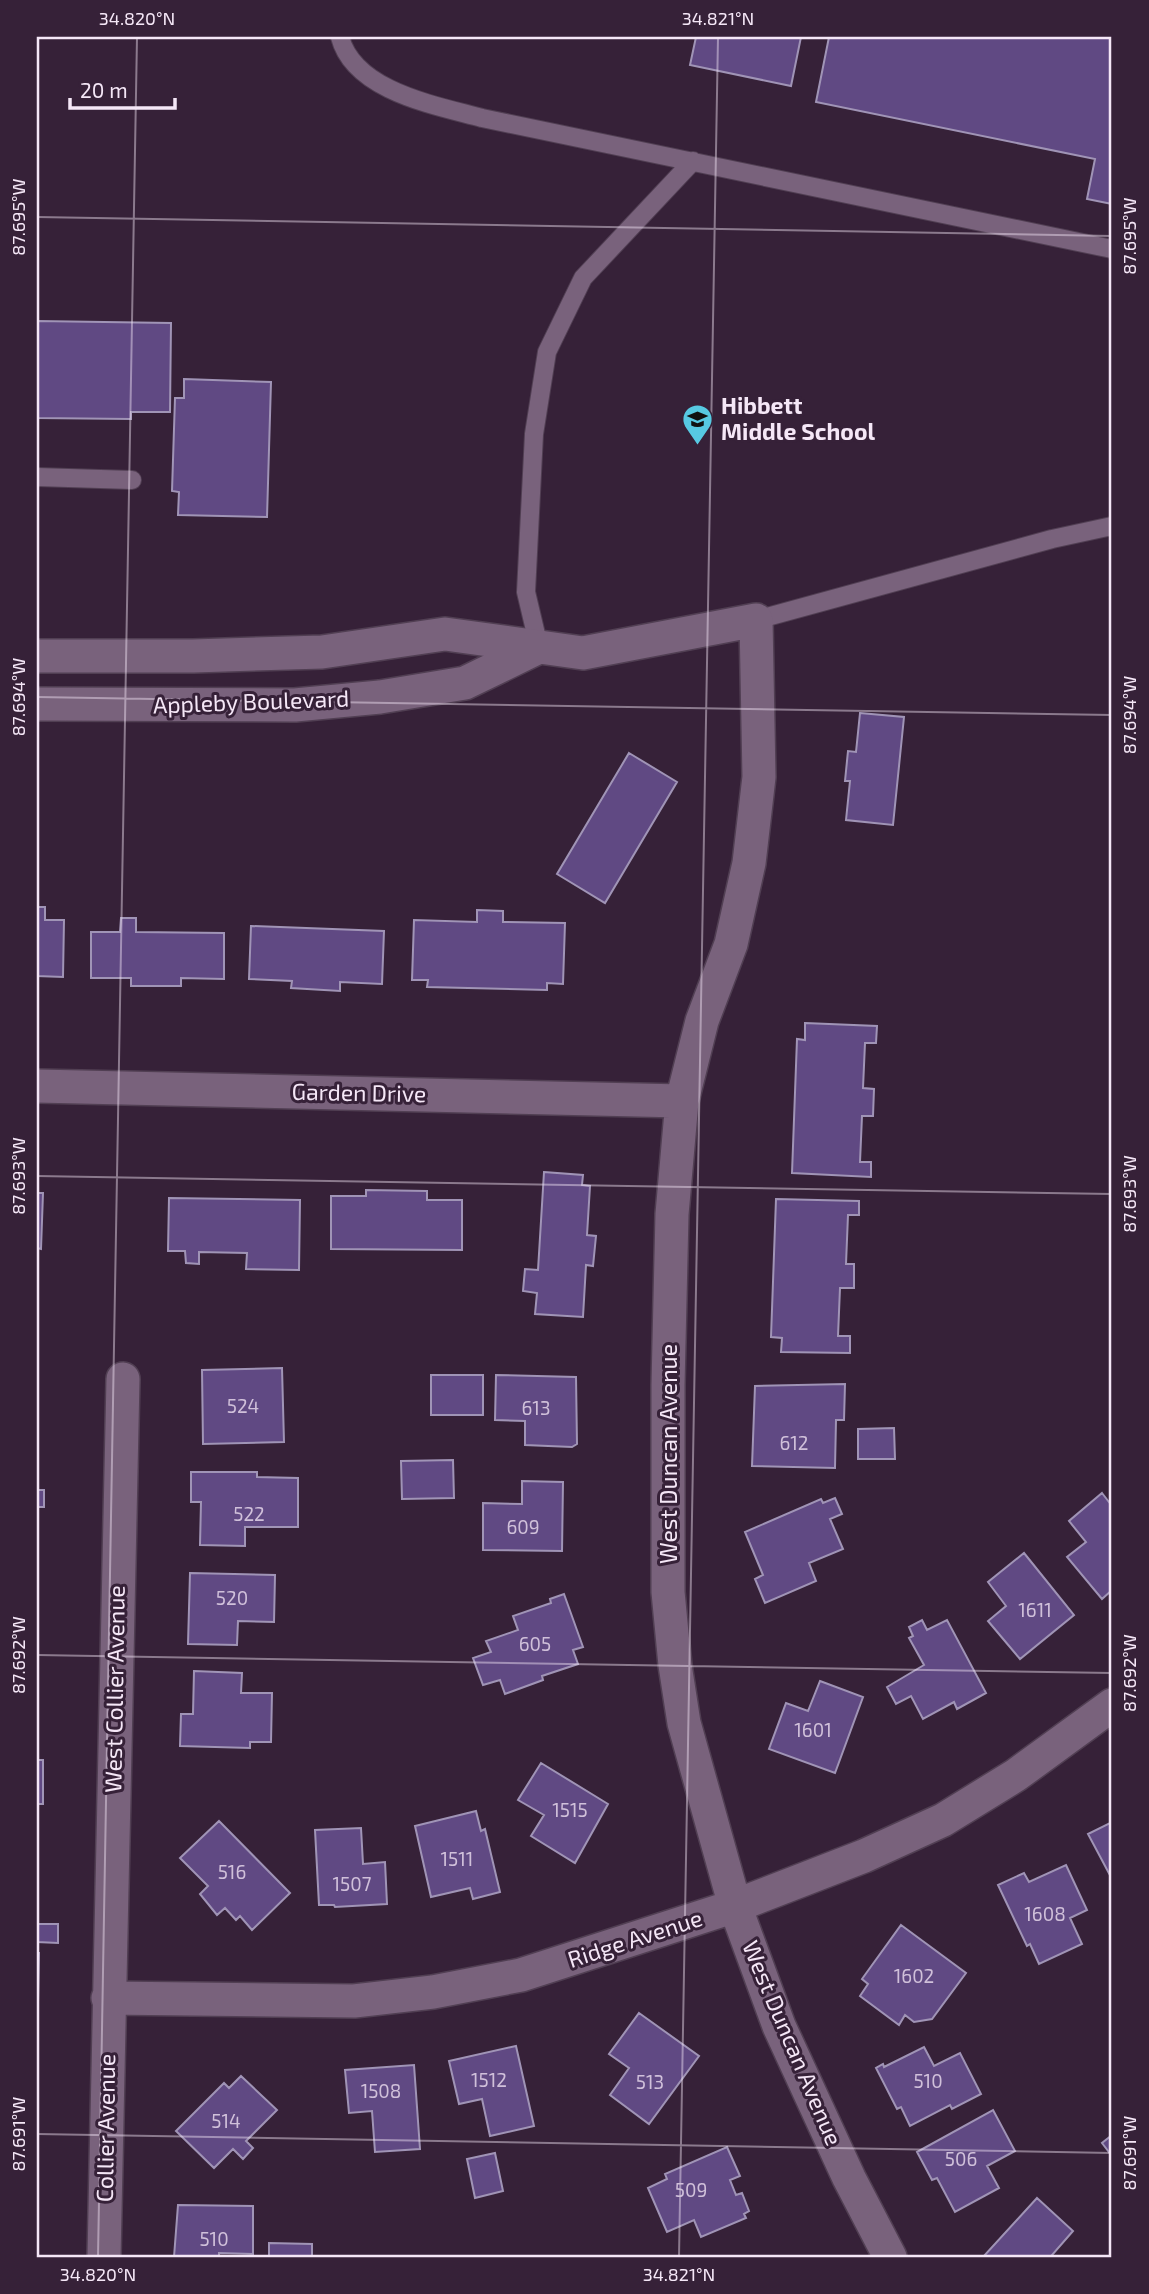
<svg xmlns="http://www.w3.org/2000/svg" width="1149" height="2294" viewBox="0 0 1149 2294" font-family="'Exo 2',sans-serif">
<style>
.building{fill:#604983;stroke:#a094b6;stroke-width:2}
.lines{fill:none;stroke-linecap:round;stroke-linejoin:round}
.lane-casing{stroke:#513f53;stroke-width:20}
.street-casing{stroke:#513f53;stroke-width:36}
.lane{stroke:#79627c;stroke-width:18}
.street{stroke:#79627c;stroke-width:33}
.ticks{fill:none;stroke:#f5e7f7;stroke-width:2;stroke-opacity:0.45}
.labels{text-anchor:middle;stroke-width:6;stroke-linejoin:round;paint-order:stroke}
.number-label{font-size:19px;fill:#d0c0da}
.poi-label{font-size:23px;font-weight:bold;fill:#f5e7f7;stroke:#362138;text-anchor:start}
.street-label{font-size:23px;fill:#f5e7f7;stroke:#362138}
.neatline{fill:none;stroke:#f5e7f7;stroke-width:2.5}
.ticks-label{font-size:18px;text-anchor:middle;fill:#f5e7f7}
</style>
<rect width="100%" height="100%" fill="#362138"/>
<path class="building" d="M696,37H801L791,86L690,65Z
M829,37H1112V204L1087,199L1095,159L816,102Z
M37,321L171,323L170,412H131V419L37,418Z
M184,379L271,382L267,517L178,515L179,492L172,491L175,398H184Z
M860,713L904,717L893,825L846,820L850,781H845L848,751L856,752Z
M629,753L677,782L605,903L557,874Z
M37,907H45V920H64L63,977L37,976Z
M477,910L503,911V922L565,923L563,984L547,983V990L427,987L428,980H412L414,920L477,922Z
M121,918H136V932L224,933V979L181,978V986H131V978H91V932H120Z
M251,926L384,931L382,984L340,982V991L291,988L292,981L249,979Z
M805,1023L877,1026L876,1043H865L863,1088L874,1089L873,1116H862L860,1162H871V1177L792,1173L797,1039L805,1040Z
M544,1172L583,1175L582,1185L590,1186L587,1235L596,1236L593,1266L586,1265L583,1317L535,1314L537,1293L523,1291L525,1269L538,1270Z
M366,1190L427,1191V1200H462V1250L331,1249V1196H366Z
M37,1193H43L41,1249L37,1248Z
M169,1198L300,1200L299,1270L246,1269L247,1253L199,1252V1264L186,1263L185,1251H168Z
M776,1199L859,1201V1215H848L846,1264H854V1288H840L838,1336H850V1353L781,1352L782,1338L771,1337Z
M282,1368L284,1442L203,1444L202,1370Z
M431,1375H483V1415H431Z
M496,1375L576,1377L577,1444L572,1447L525,1445V1421L495,1420Z
M845,1384L844,1420H836L835,1468L752,1466L755,1386Z
M894,1428L895,1459H858V1429Z
M453,1460L454,1498L402,1499L401,1461Z
M191,1472H257V1477L298,1478V1527H245V1546L200,1545L201,1502H191Z
M522,1481L563,1482L562,1551L483,1550V1503L522,1504Z
M37,1490H44V1507H37Z
M1102,1493L1112,1506V1590L1102,1599L1067,1557L1086,1542L1069,1521Z
M835,1498L842,1514L830,1519L843,1549L809,1563L816,1581L765,1603L755,1579L763,1575L745,1532L821,1499L823,1503Z
M1024,1553L1074,1615L1020,1659L988,1621L1006,1606L988,1582Z
M190,1573L275,1575L274,1622L238,1621L237,1645L188,1644Z
M564,1594L583,1647L573,1650L578,1664L542,1676L543,1680L505,1694L500,1680L483,1685L473,1658L491,1652L486,1641L518,1630L513,1616L551,1603L550,1599Z
M922,1620L927,1630L947,1620L986,1693L957,1709L954,1702L923,1719L911,1696L896,1704L887,1687L924,1665L909,1638L913,1636L909,1627Z
M194,1671L242,1673L241,1693H272L271,1742H250V1748L180,1746L181,1714H193Z
M820,1681L863,1697L835,1773L769,1749L786,1703L808,1711Z
M37,1760H43V1804H37Z
M541,1763L608,1804L575,1863L531,1836L544,1815L518,1800Z
M476,1811L481,1831L485,1829L500,1892L473,1899L470,1888L431,1897L415,1826Z
M219,1821L290,1893L252,1930L240,1916L236,1920L225,1908L217,1915L200,1894L208,1886L180,1858Z
M1112,1822V1879L1088,1834Z
M361,1828L363,1864L385,1862L387,1904L335,1907L334,1905H319L315,1830Z
M1066,1865L1087,1910L1070,1918L1082,1944L1039,1964L1030,1944L1027,1946L998,1885L1024,1873L1029,1882Z
M37,1924H58V1943L37,1942Z
M901,1925L966,1973L932,2019L914,2022L905,2015L899,2025L860,1996L868,1984L862,1979Z
M37,1953H39L38,2002H37Z
M639,2013L699,2056L649,2124L610,2095L629,2068L609,2054Z
M516,2046L534,2126L490,2136L482,2099L459,2104L449,2061Z
M924,2047L934,2066L960,2053L981,2094L952,2109L950,2105L910,2126L901,2107L897,2109L876,2068L883,2064L884,2067Z
M414,2065L420,2149L375,2152L372,2111L349,2113L345,2070Z
M241,2076L277,2110L246,2141L253,2148L243,2159L233,2149L214,2168L176,2131L224,2083L229,2088Z
M993,2110L1015,2151L987,2166L999,2188L955,2212L937,2178L932,2180L917,2152Z
M1112,2135V2156L1102,2143Z
M727,2147L740,2176L730,2180L736,2195L742,2193L749,2211L744,2214L746,2218L701,2237L694,2220L667,2232L648,2188L667,2179L665,2174Z
M495,2153L503,2191L475,2198L467,2159Z
M1037,2198L1073,2231L1052,2255L1055,2257H983Z
M178,2205L253,2206V2254L219,2253V2257H174Z
M269,2243L312,2244V2257H269Z"/>
<g class="lines">
<defs>
<path id="lane" d="M340,37C354,91 434,105 482,118L1112,249
M37,477L132,480
M756,620L1052,539L1112,526
M539,647L526,592L534,434L547,352L583,278L693,161"/>
<path id="street" d="M37,656H193L322,652L445,634L583,653L756,620L759,777L749,863L731,944L702,1021L682,1101L672,1214L668,1385V1592L675,1665L684,1723L735,1906L779,2026L849,2178L890,2257
M37,704L295,705L380,697L465,683L539,647
M37,1086L682,1101
M108,1998L354,2001L433,1992L521,1975L735,1906L864,1856L943,1820L1016,1775L1112,1705
M104,2257L123,1379"/>
</defs>
<use href="#lane" class="lane-casing"/>
<use href="#street" class="street-casing"/>
<use href="#lane" class="lane"/>
<use href="#street" class="street"/>
</g>
<path class="ticks" d="M37,217L1112,236M37,697L1112,715M37,1176L1112,1194M37,1655L1112,1673M37,2134L1112,2153M98,2257L137,37M679,2257L718,37"/>
<defs>
<symbol id="school-pin" viewBox="-11 -11 22 30"><path d="M0 17L-7.5 6A9.5 9.5 0 1 1 7.5 6Z" fill="#57c9e2" stroke="#362138"/><path d="M0-5L7-2L0 1L-7-2ZM-4 1L0 2.5L4 1V4Q0 6-4 4Z" fill="#111"/></symbol>
</defs>
<g fill-rule="evenodd">
<use href="#school-pin" x="680" y="402" width="35" height="47"/>
</g>
<g class="labels">
<g class="number-label">
<text x="243" y="1413">524</text>
<text x="536" y="1415">613</text>
<text x="794" y="1450">612</text>
<text x="249" y="1521">522</text>
<text x="523" y="1534">609</text>
<text x="232" y="1605">520</text>
<text x="1035" y="1617">1611</text>
<text x="535" y="1651">605</text>
<text x="813" y="1737">1601</text>
<text x="570" y="1817">1515</text>
<text x="457" y="1866">1511</text>
<text x="232" y="1879">516</text>
<text x="352" y="1891">1507</text>
<text x="1045" y="1921">1608</text>
<text x="914" y="1983">1602</text>
<text x="489" y="2087">1512</text>
<text x="928" y="2088">510</text>
<text x="650" y="2089">513</text>
<text x="381" y="2098">1508</text>
<text x="226" y="2128">514</text>
<text x="961" y="2166">506</text>
<text x="691" y="2197">509</text>
<text x="214" y="2246">510</text>
</g>
<g class="poi-label">
<text x="721" y="414">Hibbett<tspan x="721" dy="26">Middle School</tspan></text>
</g>
<g class="street-label">
<text transform="translate(251 702) rotate(-2)" y="8">Appleby Boulevard</text>
<text transform="translate(359 1093) rotate(1)" y="8">Garden Drive</text>
<text transform="translate(669 1454) rotate(-90)" y="8">West Duncan Avenue</text>
<text transform="translate(115 1689) rotate(-89)" y="8">West Collier Avenue</text>
<text transform="translate(635 1939) rotate(-18)" y="8">Ridge Avenue</text>
<text transform="translate(792 2043) rotate(67)" y="8">West Duncan Avenue</text>
<text transform="translate(106 2128) rotate(-89)" y="8">Collier Avenue</text>
</g>
</g>
<rect width="1149" height="2294" fill="none" stroke="#362138" stroke-width="77"/>
<path d="M70 98v10h105v-10" fill="none" stroke="#f5e7f7" stroke-width="3.5"/>
<text x="80" y="98" font-size="21" fill="#f5e7f7" stroke="#362138" stroke-width="5" paint-order="stroke">20 m</text>
<rect x="38" y="38" width="1072" height="2218" class="neatline"/>
<g class="ticks-label">
<text x="137" y="25">34.820°N</text>
<text x="718" y="25">34.821°N</text>
<text transform="translate(19 217) rotate(-90)" y="6">87.695°W</text>
<text transform="translate(1130 236) rotate(-90)" y="6">87.695°W</text>
<text transform="translate(19 697) rotate(-90)" y="6">87.694°W</text>
<text transform="translate(1130 715) rotate(-90)" y="6">87.694°W</text>
<text transform="translate(19 1176) rotate(-90)" y="6">87.693°W</text>
<text transform="translate(1130 1194) rotate(-90)" y="6">87.693°W</text>
<text transform="translate(19 1655) rotate(-90)" y="6">87.692°W</text>
<text transform="translate(1130 1673) rotate(-90)" y="6">87.692°W</text>
<text transform="translate(19 2134) rotate(-90)" y="6">87.691°W</text>
<text transform="translate(1130 2153) rotate(-90)" y="6">87.691°W</text>
<text x="98" y="2281">34.820°N</text>
<text x="679" y="2281">34.821°N</text>
</g>
</svg>
